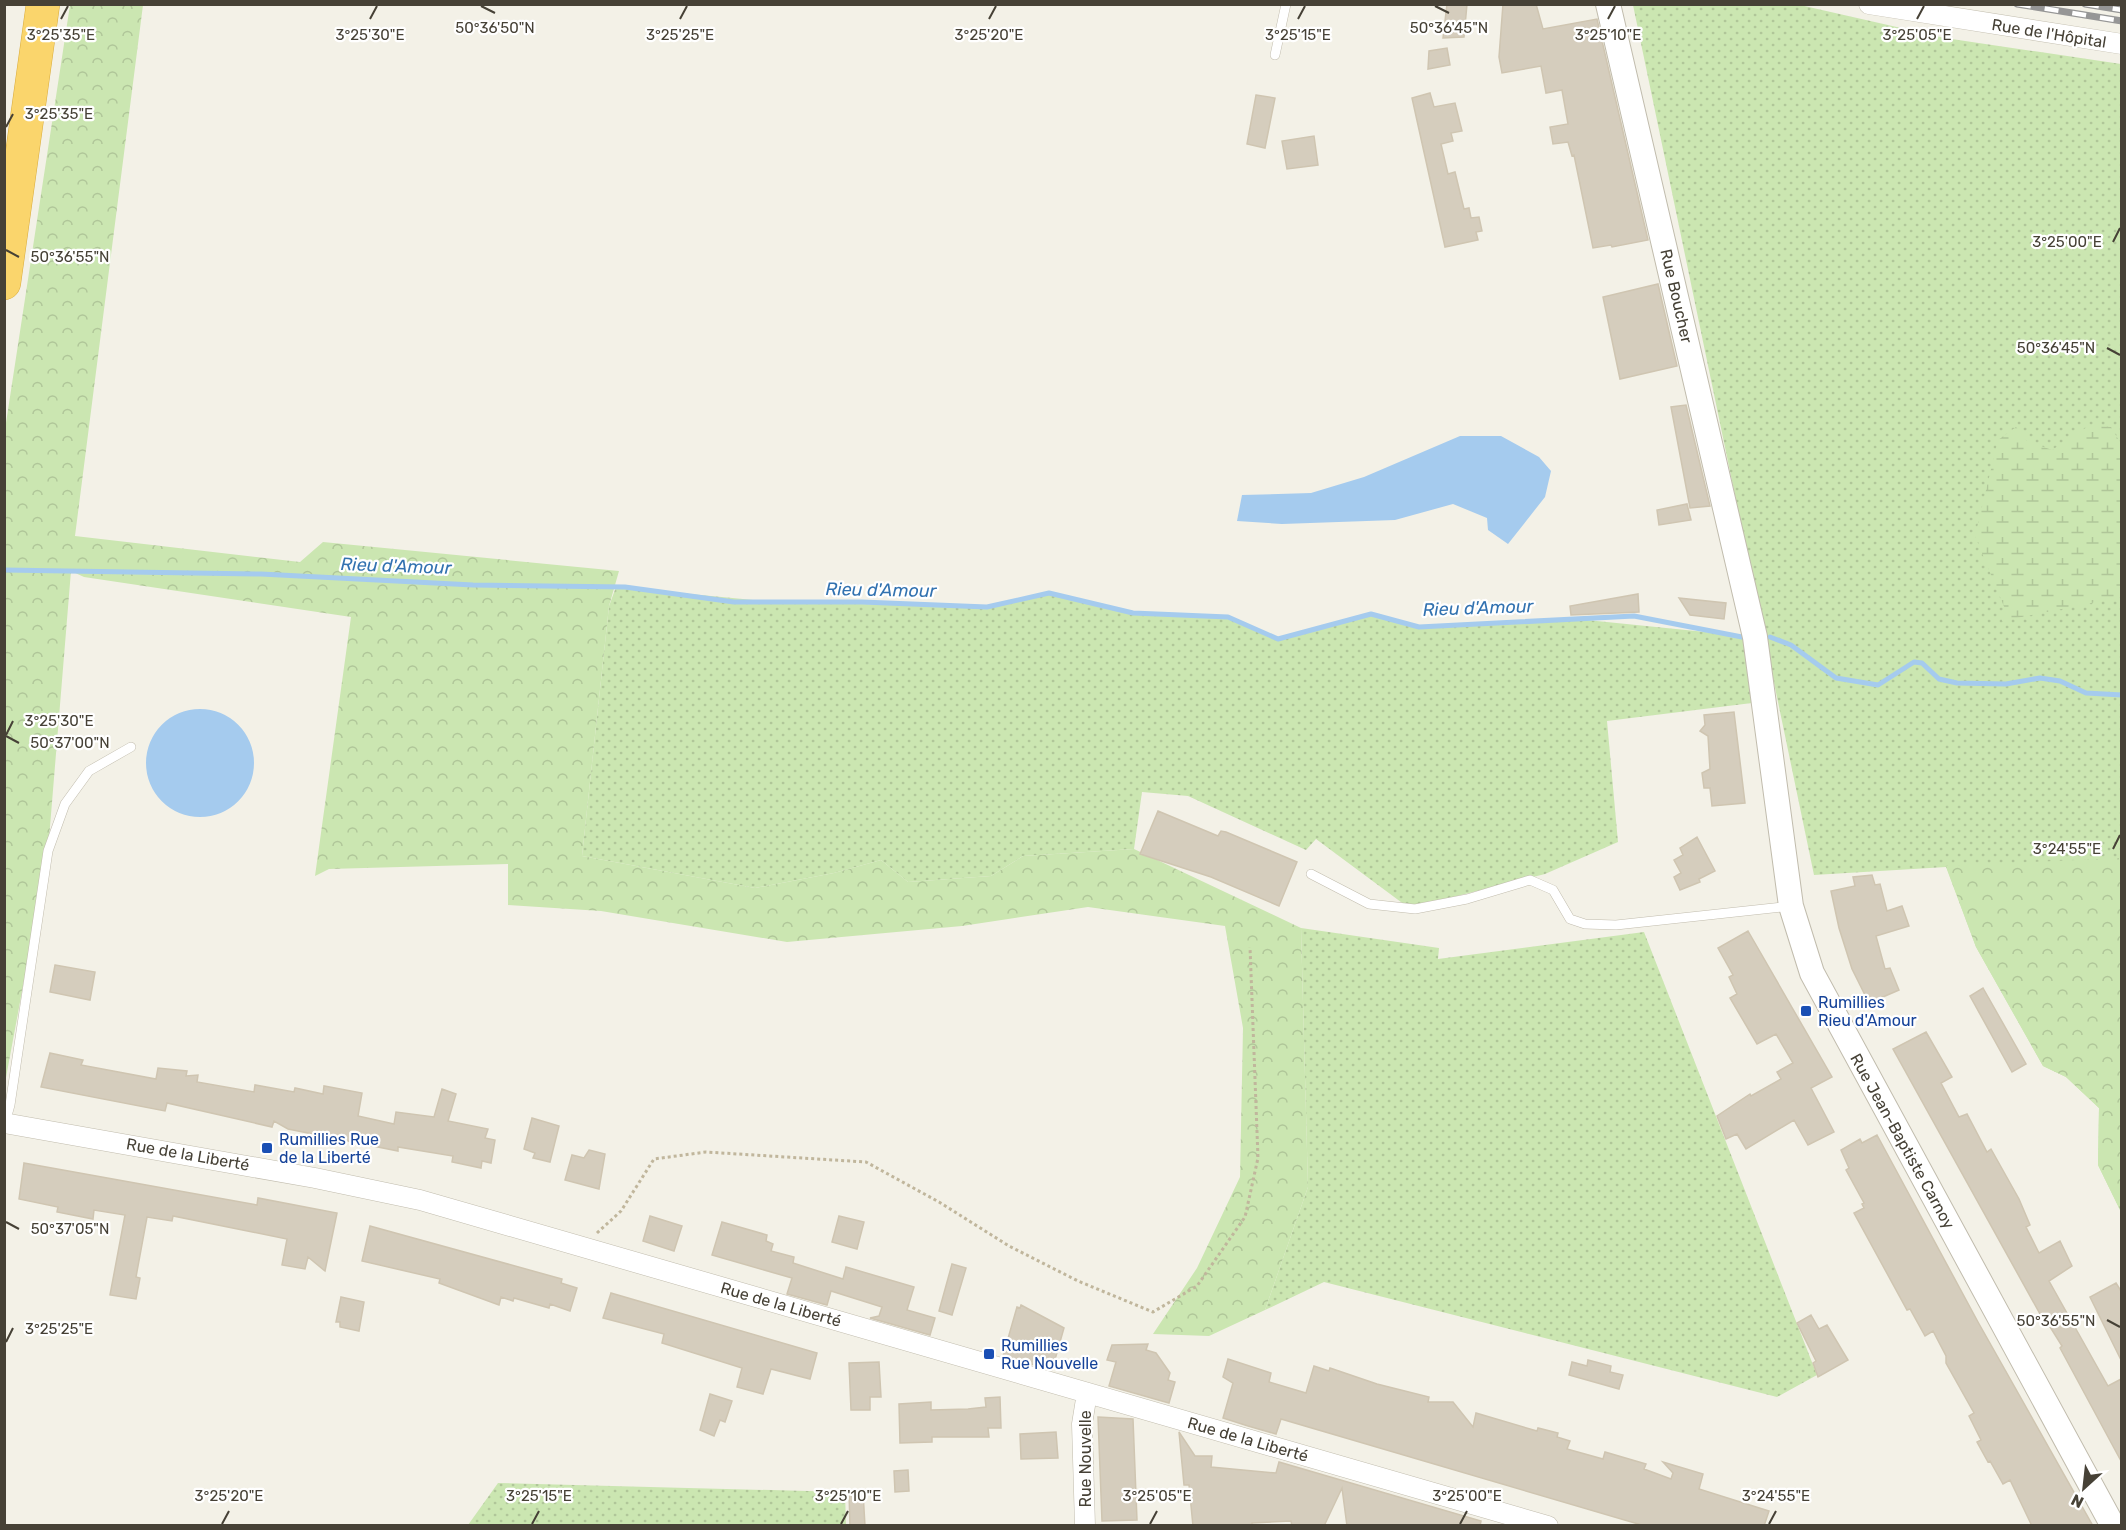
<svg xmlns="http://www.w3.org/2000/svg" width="2126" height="1530" viewBox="0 0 2126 1530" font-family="Rubik,sans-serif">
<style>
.grass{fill:url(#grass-dots)}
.forest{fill:url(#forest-crowns)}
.wetland{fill:url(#wetland-marsh)}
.water{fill:#a5cbee}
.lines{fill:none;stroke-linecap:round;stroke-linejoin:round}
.stream{stroke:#a5cbee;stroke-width:5}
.building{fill:#d5cdbd;stroke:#cfc5b1;stroke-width:1.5}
.service-casing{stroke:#c1bcad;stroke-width:10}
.minor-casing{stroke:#c1bcad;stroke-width:21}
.tertiary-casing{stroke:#c1bcad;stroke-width:26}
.motorway-casing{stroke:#d9ab3c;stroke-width:34}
.path{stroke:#c0b69c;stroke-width:3;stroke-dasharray:3 3;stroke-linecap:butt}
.service{stroke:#fff;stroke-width:9}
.minor{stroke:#fff;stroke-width:20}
.tertiary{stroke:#fff;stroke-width:24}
.motorway{stroke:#fad56c;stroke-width:33}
.rail-casing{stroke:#969696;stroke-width:7}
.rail{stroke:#fff;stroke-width:4.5;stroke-dasharray:14;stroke-linecap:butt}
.ticks{fill:none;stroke:#464136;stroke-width:2}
.transit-dot{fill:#1a4fb4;stroke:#fff;stroke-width:2}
.labels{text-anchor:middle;stroke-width:4.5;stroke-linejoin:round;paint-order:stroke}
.street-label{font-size:16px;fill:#464136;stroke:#fff}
.transit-label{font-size:16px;fill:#164399;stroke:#fff;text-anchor:start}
.water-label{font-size:18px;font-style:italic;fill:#3272b0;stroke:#fff}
.ticks-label{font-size:15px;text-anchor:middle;fill:#464136;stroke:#fff;stroke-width:4.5;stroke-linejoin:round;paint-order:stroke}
</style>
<defs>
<pattern id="grass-dots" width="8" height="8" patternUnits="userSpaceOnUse" patternTransform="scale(1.5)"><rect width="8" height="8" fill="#cbe6b1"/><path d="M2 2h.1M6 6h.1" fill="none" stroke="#b0c699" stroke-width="1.8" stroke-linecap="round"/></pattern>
<pattern id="forest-crowns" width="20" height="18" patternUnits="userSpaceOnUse" patternTransform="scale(1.5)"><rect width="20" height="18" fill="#cbe6b1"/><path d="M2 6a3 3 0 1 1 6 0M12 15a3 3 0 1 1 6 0" fill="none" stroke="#b0c699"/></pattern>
<pattern id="wetland-marsh" width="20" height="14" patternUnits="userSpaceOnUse" patternTransform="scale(1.5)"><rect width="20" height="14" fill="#cbe6b1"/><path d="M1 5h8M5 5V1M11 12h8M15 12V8" fill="none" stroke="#b0c699"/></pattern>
</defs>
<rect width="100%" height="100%" fill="#f3f1e7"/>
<path class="grass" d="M1633,5H1800L1945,38L2121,64V1212L2098,1165L2099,1108L2066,1077L2043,1066L1976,947L1946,867L1814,875Z
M616,587L775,602L987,607L1049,593L1141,613L1228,617L1278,639L1371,614L1419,627L1577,619L1755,637L1760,702L1607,721L1618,842L1545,874L1409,908L1316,839L1306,850L1188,796L1142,792L1134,849L1023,856L991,876L908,882L881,860L834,873L755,888L582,856L609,606Z
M1301,928L1439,948L1438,959L1644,932L1817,1375L1777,1397L1324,1282L1265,1310L1308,1187Z
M498,1483L845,1492L846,1525H468Z"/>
<path class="forest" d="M70,5H143L75,536L300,562L323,542L619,571L609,606L582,856L755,888L834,873L881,860L908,882L991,876L1023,856L1134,849L1301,928L1308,1187L1265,1310L1209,1336L1153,1334L1197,1268L1240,1177L1243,1028L1225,926L1088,907L962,926L787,942L601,911L508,905V864L329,869L315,876L351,617L84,577L71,571L48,851L5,1083L4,436Z
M2121,858H2122L2121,1212L2098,1165L2099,1108L2066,1077L2043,1066L1976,947L1946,866Z"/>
<path class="wetland" d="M2090,425L2111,427L2121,444V597L2002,621L2005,609L1975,536L1998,440L2016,427L2027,441L2052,450Z"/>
<path class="water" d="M1460,436H1501L1539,457L1551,471L1545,497L1508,544L1488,530L1487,518L1453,504L1395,520L1282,524L1237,521L1242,495L1311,493L1364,477Z
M146 763a54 54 0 1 1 108 0a54 54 0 1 1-108 0Z"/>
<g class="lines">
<path class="stream" d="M4,570L261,574L473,585L625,587L734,602H862L987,607L1049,593L1133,613L1228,617L1278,639L1371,614L1419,627L1634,616L1742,637
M1770,637L1791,645L1836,678L1878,685L1914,662L1922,663L1939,679L1957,683L2006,684L2040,678L2060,681L2086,693L2122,695"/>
</g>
<path class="building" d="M1447,4H1467L1464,37L1443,38Z
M1503,4H1536L1543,29L1597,19L1648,240L1612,247L1611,245L1593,248L1574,155L1572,156L1568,142L1553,144L1550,127L1568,124L1562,90L1546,93L1541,66L1502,73L1499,57Z
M1447,48L1450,65L1428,69L1429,51Z
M1430,93L1434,107L1455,103L1462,131L1451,133L1453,141L1441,144L1448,174L1455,172L1464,209L1469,208L1471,218L1479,217L1482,231L1476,232L1478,240L1445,247L1412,98Z
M1256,95L1275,98L1265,148L1247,144Z
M1314,136L1318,165L1287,169L1282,141Z
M1658,284L1677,366L1620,379L1603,297Z
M1686,405L1710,506L1690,508L1671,407Z
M1687,504L1691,520L1659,525L1657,510Z
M1638,594L1639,612L1571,615L1570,606Z
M1679,598L1726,603L1724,619L1690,615Z
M1734,712L1745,803L1712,806L1710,788H1704L1702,773L1710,769L1708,736L1700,731L1705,725L1704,715Z
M1158,811L1218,836L1221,831L1226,832L1297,862L1279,906L1211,877L1140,854Z
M1697,837L1715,871L1699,879L1700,882L1680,890L1674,877L1681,873L1674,860L1683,855L1680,848Z
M1872,875L1875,885L1880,884L1887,911L1902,906L1909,926L1876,936L1885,969L1890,968L1899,990L1869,1003L1852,969L1839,928L1831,891L1855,886L1853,877Z
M1748,931L1832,1077L1811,1088L1834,1132L1808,1145L1794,1120L1746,1149L1737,1134L1726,1139L1717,1116L1750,1094L1751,1096L1781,1079L1777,1072L1793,1063L1776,1034L1757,1044L1730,998L1737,994L1729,977L1733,975L1718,948Z
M55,965L95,972L90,1000L50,992Z
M1983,988L2026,1064L2012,1072L1970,996Z
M1926,1032L1952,1077L1941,1083L1959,1117L1967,1114L1987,1152L1991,1149L2019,1199L2030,1225L2026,1227L2039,1253L2060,1241L2072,1266L2049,1281L2108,1386L2121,1379V1461L2060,1348L2062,1346L2047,1322L2045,1323L1893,1049Z
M50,1053L83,1060L81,1065L156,1079L158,1068L187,1071L186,1076L198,1075L197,1082L254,1092L255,1085L294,1092L295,1088L323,1094L324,1086L362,1093L358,1116L394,1124L396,1112L434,1117L442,1089L456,1094L448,1121L488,1129L485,1138L495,1140L491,1163L482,1161L481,1168L452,1162L453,1156L398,1147V1151L288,1129L274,1121L272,1127L167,1103L165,1111L41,1087Z
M532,1118L559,1126L550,1162L533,1158L535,1153L524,1149Z
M1877,1135L1978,1322L2093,1526H2032L2010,1480L2003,1484L1990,1461L1988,1462L1977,1442L1981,1440L1969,1416L1974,1413L1946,1363V1356L1933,1331L1925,1336L1910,1309L1907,1310L1854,1213L1864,1208L1862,1204L1864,1203L1846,1170L1849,1168L1841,1150L1860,1139L1862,1143Z
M589,1150L605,1154L599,1189L565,1180L572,1155L584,1158Z
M24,1163L257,1205L258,1198L337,1213L325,1271L308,1257L305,1269L282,1265L287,1239L173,1216L172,1221L147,1217L136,1277L140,1278L136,1299L110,1295L125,1215L94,1210L93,1219L57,1212L58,1207L19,1199Z
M650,1216L682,1226L674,1251L643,1241Z
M839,1216L864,1222L857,1249L832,1242Z
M722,1222L767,1235L766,1241L773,1244L771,1251L794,1257L793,1263L843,1279L846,1267L914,1287L907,1310L935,1318L930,1335L870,1318L879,1316L882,1307L831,1291L827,1305L787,1294L792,1278L712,1255Z
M370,1226L562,1279L561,1283L577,1288L570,1311L550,1304L549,1308L514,1298L513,1301L501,1297L499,1305L439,1283L440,1279L362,1261Z
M952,1264L966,1268L952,1315L939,1311Z
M2116,1283L2121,1291V1360L2090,1297Z
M611,1293L817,1353L810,1379L771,1369L763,1394L737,1387L742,1368L662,1343L664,1334L603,1318Z
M341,1297L364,1302L359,1331L340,1327V1322H336Z
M1021,1305L1064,1328L1052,1370L1003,1356L1017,1307L1020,1308Z
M1811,1315L1819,1329L1827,1325L1848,1360L1818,1377L1813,1363L1816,1361L1797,1323Z
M1148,1344L1146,1350L1156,1353L1170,1373L1168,1380L1175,1382L1169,1403L1109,1386L1116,1362L1107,1360L1112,1345Z
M1228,1359L1271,1373L1269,1382L1306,1393L1314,1366L1329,1371L1330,1368L1377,1384L1429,1397L1428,1402H1453L1473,1427L1476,1413L1537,1431L1538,1428L1558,1433L1557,1437L1570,1441L1567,1449L1603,1459L1605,1452L1646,1464L1644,1469L1671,1479L1673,1473L1663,1462L1703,1474L1699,1489L1769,1511L1764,1526H1645L1281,1419L1276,1434L1248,1426L1223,1418L1233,1383L1223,1377Z
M1588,1360L1611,1366L1610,1372L1623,1375L1619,1389L1569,1375L1572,1362L1587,1366Z
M879,1362L881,1397H870V1410H851L849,1363Z
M710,1394L732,1401L725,1422L720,1420L714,1436L700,1430Z
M1000,1397L1001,1428H988L989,1437H932V1442L900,1443L899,1404L931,1402V1410L968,1409L986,1407L985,1398Z
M1098,1417L1133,1419L1137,1520L1102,1521Z
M1056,1432L1058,1458L1021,1459L1020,1434Z
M1179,1432L1195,1456H1212L1211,1467L1276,1473L1279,1462L1481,1521L1480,1526H1347L1342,1488L1324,1526H1292L1291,1521L1252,1523V1526H1193L1189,1485H1184Z
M908,1470L909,1491L895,1492L894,1471Z
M863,1492L865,1526H850L849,1493Z"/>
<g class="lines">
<defs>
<path id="service" d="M1275,55L1286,4
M1311,874L1369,904L1415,909L1467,899L1530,880L1553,890L1570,919L1585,924L1616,925L1791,906
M5,1123L10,1105L48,851L65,804L89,771L131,747"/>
<path id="minor" d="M1869,4L2122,44
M4,1123L315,1178L420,1200L1548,1526
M1085,1526L1082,1424L1087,1393"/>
<path id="tertiary" d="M1608,4L1755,637L1791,906L1812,973L2113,1526"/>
<path id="motorway" d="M4,283L43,4"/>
</defs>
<use href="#service" class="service-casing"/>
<use href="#minor" class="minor-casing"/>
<use href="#tertiary" class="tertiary-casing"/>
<use href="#motorway" class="motorway-casing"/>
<path class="path" d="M597,1233L621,1211L654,1159L706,1152L866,1162L939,1202L1009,1246L1078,1281L1153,1312L1197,1286L1245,1217L1258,1158L1250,947"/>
<use href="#service" class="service"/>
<use href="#minor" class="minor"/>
<use href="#tertiary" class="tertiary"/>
<use href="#motorway" class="motorway"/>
<defs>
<path id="rail" d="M2017,4L2122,21
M2085,4L2122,10"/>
</defs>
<use href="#rail" class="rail-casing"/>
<use href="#rail" class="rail"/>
</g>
<path class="ticks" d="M481,6L495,13M1435,6L1449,13M61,19L68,6M370,19L377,6M680,19L687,6M989,19L996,6M1298,19L1305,6M1608,19L1615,6M1917,19L1924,6M6,127L13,114M2113,242L2120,228M6,250L19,257M2107,348L2120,355M6,735L13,721M6,736L19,743M2113,849L2120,835M6,1222L19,1229M2107,1320L2120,1327M6,1342L13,1328M222,1524L229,1511M532,1524L539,1511M841,1524L848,1511M1150,1524L1157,1511M1460,1524L1467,1511M1769,1524L1776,1511"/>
<g class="transit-dot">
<rect x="1800" y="1005" width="12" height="12" rx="3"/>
<rect x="261" y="1142" width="12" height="12" rx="3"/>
<rect x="983" y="1348" width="12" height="12" rx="3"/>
</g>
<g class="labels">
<g class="street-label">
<text transform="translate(2049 33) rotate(9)" y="6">Rue de l'Hôpital</text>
<text transform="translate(1677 296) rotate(77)" y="6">Rue Boucher</text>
<text transform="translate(1903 1141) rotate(61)" y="6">Rue Jean-Baptiste Carnoy</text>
<text transform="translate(188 1154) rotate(10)" y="6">Rue de la Liberté</text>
<text transform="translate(781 1304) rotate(16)" y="6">Rue de la Liberté</text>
<text transform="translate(1248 1439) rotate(16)" y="6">Rue de la Liberté</text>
<text transform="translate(1085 1459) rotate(-90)" y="6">Rue Nouvelle</text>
</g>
<g class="transit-label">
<text x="1818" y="1008">Rumillies<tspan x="1818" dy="18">Rieu d'Amour</tspan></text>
<text x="279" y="1145">Rumillies Rue<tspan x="279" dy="18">de la Liberté</tspan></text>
<text x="1001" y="1351">Rumillies<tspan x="1001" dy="18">Rue Nouvelle</tspan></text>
</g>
<g class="water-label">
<text transform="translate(396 566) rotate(2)" y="6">Rieu d'Amour</text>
<text transform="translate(881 590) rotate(1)" y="6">Rieu d'Amour</text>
<text transform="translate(1478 608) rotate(-2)" y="6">Rieu d'Amour</text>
</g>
</g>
<g class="ticks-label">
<text x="495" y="33">50°36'50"N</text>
<text x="1449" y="33">50°36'45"N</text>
<text x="61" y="40">3°25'35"E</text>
<text x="370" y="40">3°25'30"E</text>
<text x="680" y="40">3°25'25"E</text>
<text x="989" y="40">3°25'20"E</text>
<text x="1298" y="40">3°25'15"E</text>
<text x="1608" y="40">3°25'10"E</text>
<text x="1917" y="40">3°25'05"E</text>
<text x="59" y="119">3°25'35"E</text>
<text x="2067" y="247">3°25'00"E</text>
<text x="70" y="262">50°36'55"N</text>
<text x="2056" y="353">50°36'45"N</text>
<text x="59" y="726">3°25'30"E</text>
<text x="70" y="748">50°37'00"N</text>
<text x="2067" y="854">3°24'55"E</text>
<text x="70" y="1234">50°37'05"N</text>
<text x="2056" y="1326">50°36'55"N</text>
<text x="59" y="1334">3°25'25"E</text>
<text x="229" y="1501">3°25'20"E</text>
<text x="539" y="1501">3°25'15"E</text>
<text x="848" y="1501">3°25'10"E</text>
<text x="1157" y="1501">3°25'05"E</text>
<text x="1467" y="1501">3°25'00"E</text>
<text x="1776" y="1501">3°24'55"E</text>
</g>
<rect width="2126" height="1530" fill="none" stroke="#464136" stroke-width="12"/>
<g transform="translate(2084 1488) rotate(207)" stroke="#ffffff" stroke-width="4.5" paint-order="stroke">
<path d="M0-4.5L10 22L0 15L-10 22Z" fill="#464136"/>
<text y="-9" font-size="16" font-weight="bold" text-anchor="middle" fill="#464136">N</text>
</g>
</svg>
